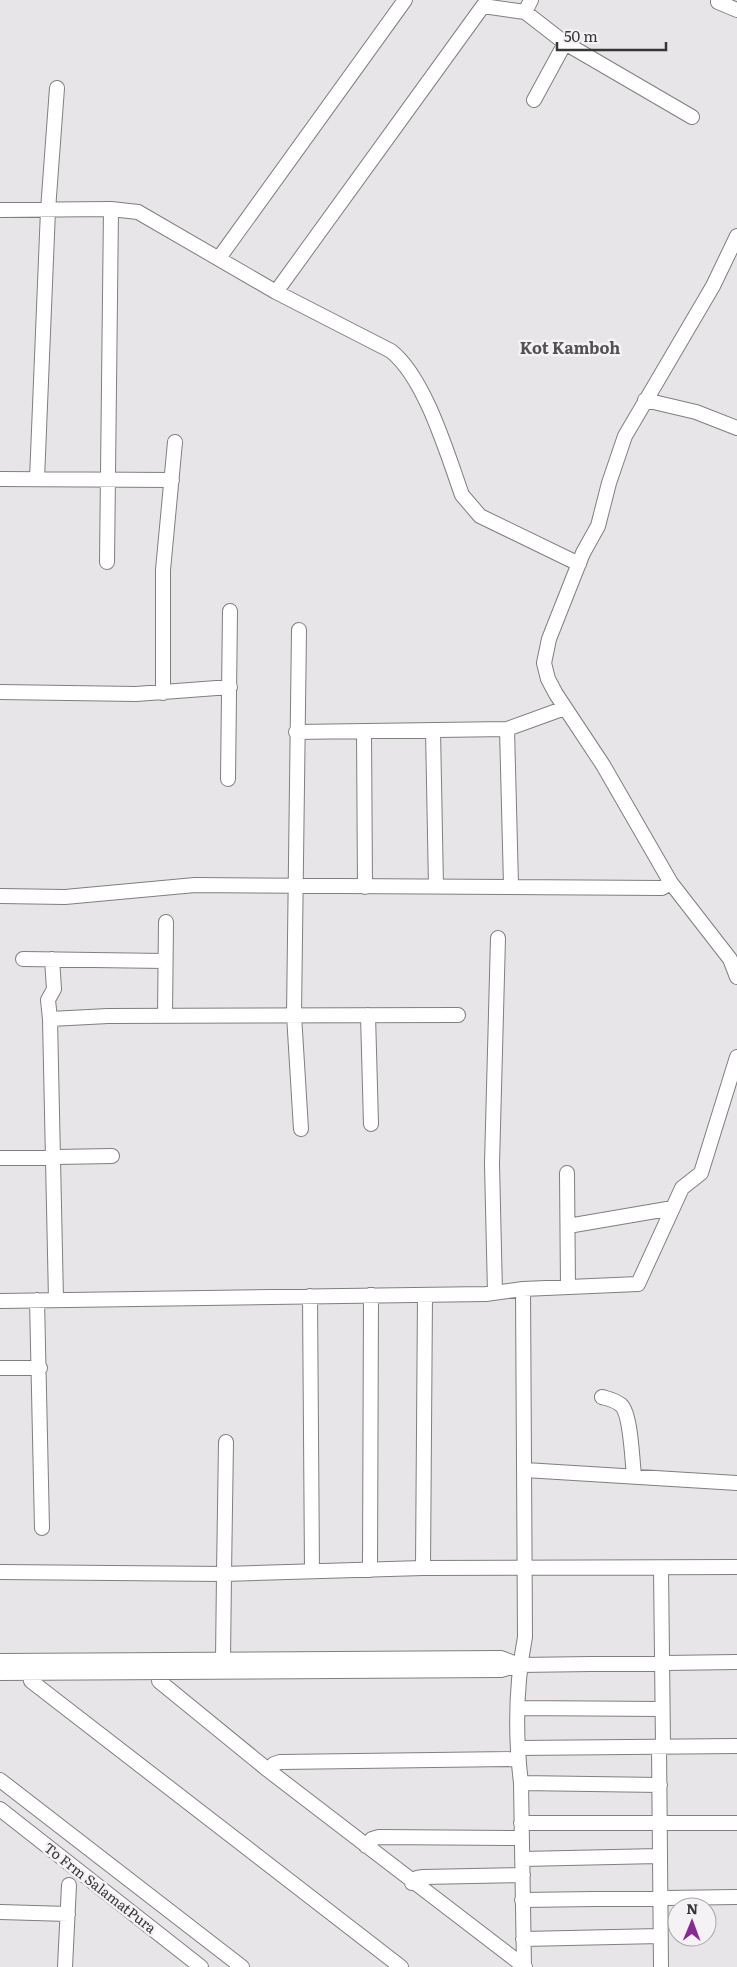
<svg xmlns="http://www.w3.org/2000/svg" width="737" height="1967" viewBox="0 0 737 1967" font-family="Literata,serif">
<style>
.lines{fill:none;stroke-linecap:round;stroke-linejoin:round}
.minor-casing{stroke:#817e81;stroke-width:16}
.minor{stroke:#fff;stroke-width:14}
.labels{text-anchor:middle;stroke-width:5;stroke-linejoin:round;paint-order:stroke}
.street-label{font-size:14px;fill:#373637;stroke:#f5f2f5}
.quarter-label{font-size:16px;font-weight:bold;fill:#535053;stroke:#f5f2f5}
</style>
<rect width="100%" height="100%" fill="#e8e5e8"/>
<g class="lines">
<defs>
<path id="minor" d="M718,2L737,10
M525,12L565,43L692,117
M534,100L565,43
M0,210L111,209L138,212L276,292L391,351C425,378 447,453 462,495L480,516L579,564
M737,236L713,286L625,436L609,483L598,526L583,553L549,639L544,663L548,679L556,694L603,765L671,883L730,959L737,977
M219,258L405,0
M276,292L483,6L525,12L531,0
M645,400L696,412L737,428
M0,479L172,480
M37,479L48,210L57,88
M107,562L111,209
M299,630L294,1015L301,1129
M0,692L136,694L230,687
M163,693V570L175,442
M507,729L511,885
M433,730L436,887
M364,731L365,887
M296,732L507,729L565,708
M228,779L230,611
M0,896L65,897L195,885L662,888L671,883
M23,959L165,961
M368,1015L371,1124
M165,1016L166,922
M50,1019L48,1000L54,989L52,959
M0,1158L112,1156
M567,1173L568,1287
M568,1226L673,1208
M523,1289L525,1637C516,1684 515,1734 521,1783L524,1967
M495,1293L492,1164L498,938
M310,1296L312,1571
M37,1300L42,1528
M56,1300L50,1019L108,1016L458,1015
M0,1301L486,1294L523,1289L638,1284L682,1188L701,1173L737,1057
M0,1368H40
M602,1397C609,1399 615,1400 621,1405C631,1414 632,1460 634,1475
M525,1470L737,1483
M423,1568L425,1295
M661,1568L663,1745
M370,1570L371,1295
M0,1572L224,1574L226,1442
M223,1660L224,1574L423,1568L737,1567
M0,1661L501,1658L519,1665
M0,1673L501,1670L519,1665L737,1662
M30,1673L31,1681L401,1967
M159,1673V1681L268,1770L525,1967
M518,1708L662,1709
M659,1746L661,1967
M518,1748L737,1746
M268,1770L274,1764L280,1762L518,1759
M0,1780L242,1967
M521,1783L660,1785
M0,1809L201,1967
M521,1823H737
M366,1846L372,1839L379,1837L521,1838
M522,1859L659,1856
M412,1883L417,1878L423,1877L523,1875
M522,1900L737,1897
M0,1912L68,1914
M523,1939L660,1936
M65,1967L69,1885"/>
</defs>
<use href="#minor" class="minor-casing"/>
<use href="#minor" class="minor"/>
</g>
<g class="labels">
<g class="street-label">
<text transform="translate(100 1888) rotate(38)" y="5">To Frm SalamatPura</text>
</g>
<g class="quarter-label">
<text x="570" y="354">Kot Kamboh</text>
</g>
</g>
<g transform="translate(692 1922) rotate(1)"><circle r="24" fill="#f5f2f5" stroke="#a9a7a9"/>
<path d="M0-4L9 19L0 12L-9 19Z" fill="#882a95"/>
<text y="-8" font-size="14" font-weight="bold" text-anchor="middle" fill="#373637">N</text>
</g>
<path d="M557 42v8h109v-8" fill="none" stroke="#373637" stroke-width="2.5"/>
<text x="564" y="42" font-size="15" fill="#373637" stroke="#f5f2f5" stroke-width="4" paint-order="stroke">50 m</text>
</svg>
